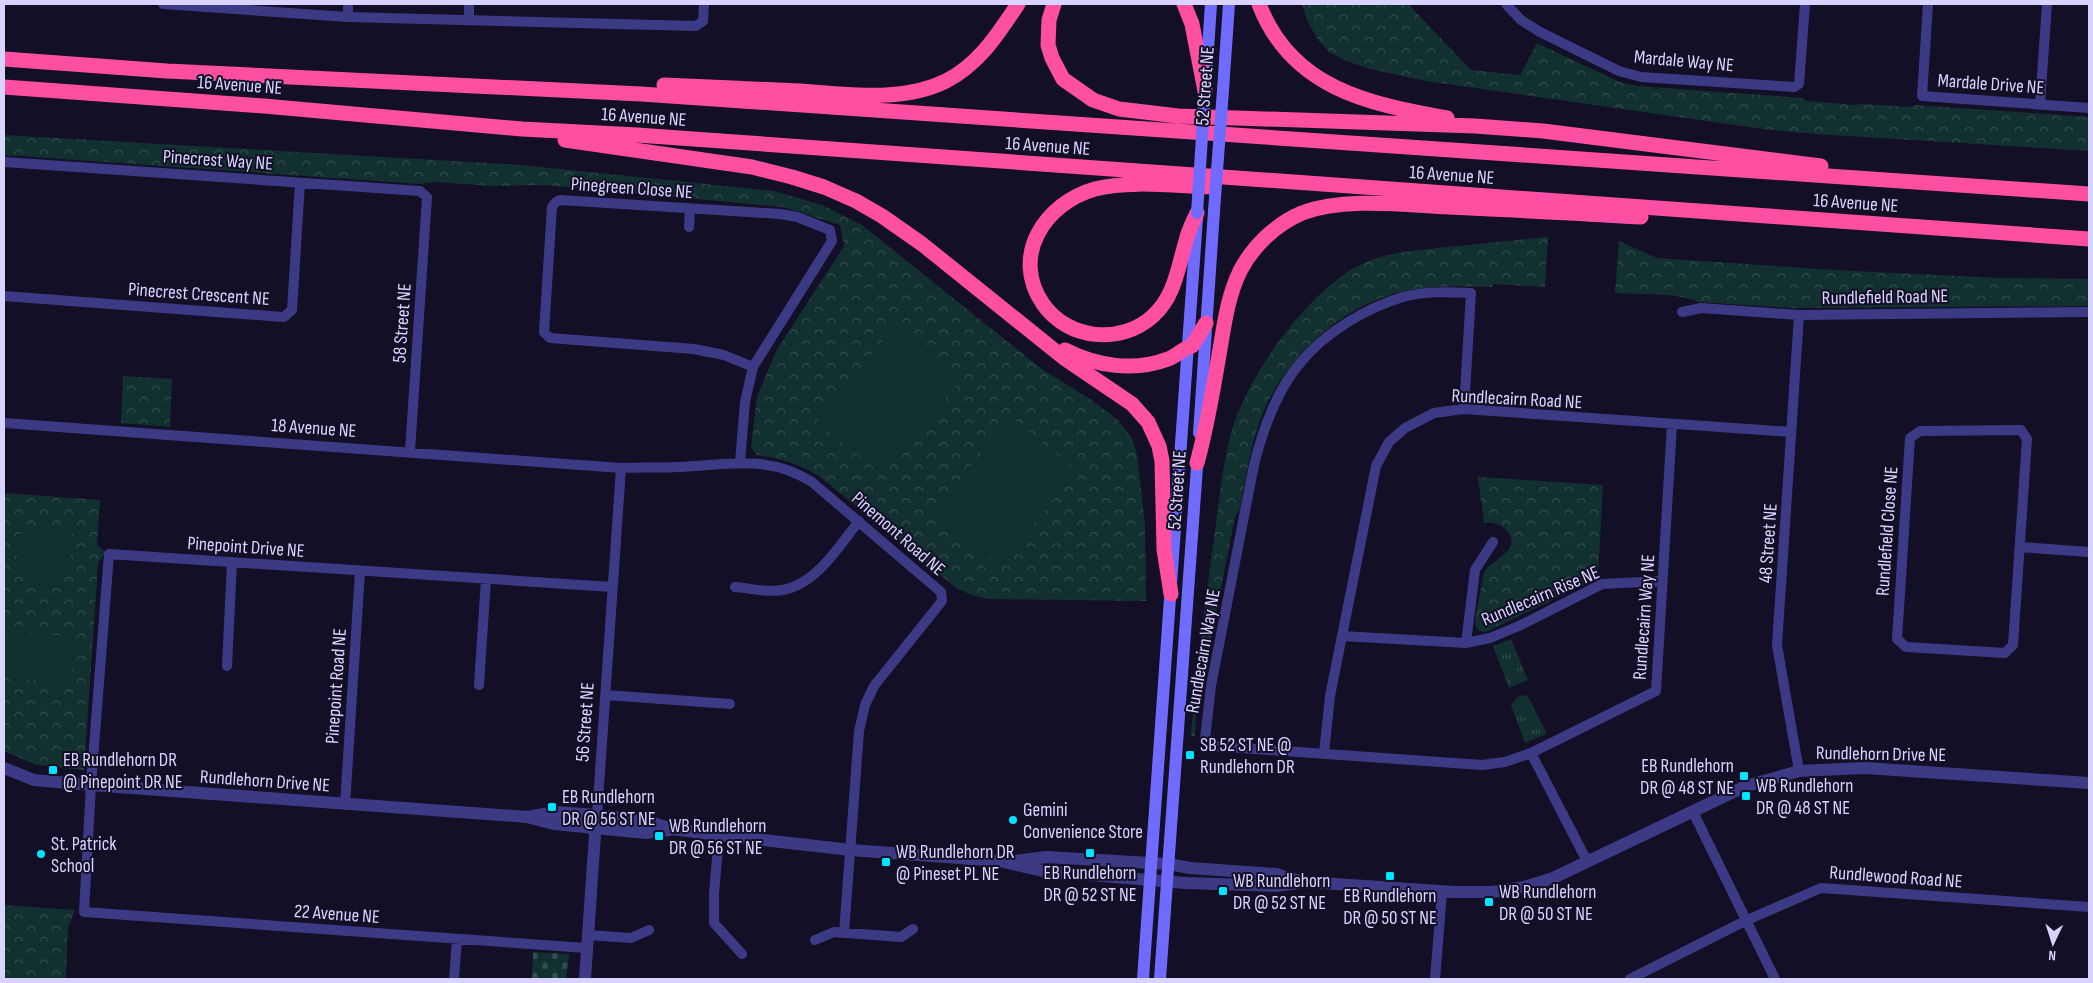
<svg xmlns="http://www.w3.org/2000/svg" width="2093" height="983" viewBox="0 0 2093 983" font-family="'Sofia Sans Condensed',sans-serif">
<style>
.grass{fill:url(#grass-tufts)}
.cemetery{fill:url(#cemetery-stones)}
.park{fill:url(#park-crowns)}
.garden{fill:#12302f}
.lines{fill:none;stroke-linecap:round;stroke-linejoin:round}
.minor{stroke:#3d3a85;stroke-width:10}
.tertiary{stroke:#3d3a85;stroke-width:12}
.secondary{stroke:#6f6bff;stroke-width:12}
.motorway{stroke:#ff4fa3;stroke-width:15}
.secondary-bridge{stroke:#6f6bff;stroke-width:12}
.poi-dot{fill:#00e5ff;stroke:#130f26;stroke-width:2}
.labels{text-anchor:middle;stroke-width:4;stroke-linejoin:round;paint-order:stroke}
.street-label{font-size:19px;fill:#d9d4ff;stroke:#130f26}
.poi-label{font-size:19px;fill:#d9d4ff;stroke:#130f26;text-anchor:start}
</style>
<defs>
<pattern id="grass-tufts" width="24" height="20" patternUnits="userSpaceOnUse" patternTransform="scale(1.25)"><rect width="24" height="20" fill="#12302f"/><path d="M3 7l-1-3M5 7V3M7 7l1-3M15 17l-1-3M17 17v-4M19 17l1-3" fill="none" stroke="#344d4e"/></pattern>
<pattern id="cemetery-stones" width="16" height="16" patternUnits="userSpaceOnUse" patternTransform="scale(1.25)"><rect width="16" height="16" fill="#12302f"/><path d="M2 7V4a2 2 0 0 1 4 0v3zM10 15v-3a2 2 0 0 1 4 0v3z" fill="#344d4e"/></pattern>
<pattern id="park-crowns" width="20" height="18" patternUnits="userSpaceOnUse" patternTransform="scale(1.25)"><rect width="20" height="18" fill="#12302f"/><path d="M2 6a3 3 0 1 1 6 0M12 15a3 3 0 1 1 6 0" fill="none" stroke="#344d4e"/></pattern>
</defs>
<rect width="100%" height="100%" fill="#130f26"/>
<path class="grass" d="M1511,639L1528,680L1509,688L1493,646Z
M1527,695L1547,734L1525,743L1511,705L1517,697Z"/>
<path class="cemetery" d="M533,952L569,954L566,979H532Z"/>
<path class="park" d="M1302,4H1408L1471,70L1520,75L1537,43L1620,82L1637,86L1803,98L1806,101L1856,105L1861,104L1910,107L1916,105L2089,117V151L1815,134L1763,129L1426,81L1366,68L1347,61L1329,52L1318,40L1307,20Z
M4,135L521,165L774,191L822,205L862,225L1043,370L1090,399L1118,420L1132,438L1137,455L1145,524L1146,601L988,599L971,595L955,587L819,476C799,464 780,458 757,455L751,448L757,397L776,351L844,246L840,225L783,207L545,185L491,186L436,182L419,184L4,155Z
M1548,237L1545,287L1493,284L1492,287C1461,286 1431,285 1401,292C1342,306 1289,355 1264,410C1251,441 1246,476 1240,509L1235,517L1196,715L1195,736H1191C1196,670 1205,604 1214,538C1219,503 1222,467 1231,433C1246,377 1314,281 1369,261C1394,251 1421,250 1447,247C1481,244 1515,240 1548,237Z
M1619,241L1657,258L1834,270L2001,278L2089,279V306L1791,308L1698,302C1680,292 1637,295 1615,293Z
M123,376L172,379L170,427L121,423Z
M1478,477L1603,485L1598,578L1486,632L1479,631L1476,627L1475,619L1484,572C1493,558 1524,550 1506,530C1501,524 1492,522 1484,523Z
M4,493L100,500L97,544L105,552L98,564L84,770L36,765L4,751Z
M4,905L75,910L68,928L66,979H4Z"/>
<path class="garden" d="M894,327L960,381L883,475L817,421Z
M1011,417L1077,471L1000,565L934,511Z
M24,525L66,528L72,534L70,575L47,583L24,573L15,551Z
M4,632L74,637L71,683L4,678Z"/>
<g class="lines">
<path class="minor" d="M163,4L348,17L696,26L703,21L704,4
M1506,4L1521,20L1540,32L1619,71L1641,77L1794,87L1799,84L1805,4
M1928,4L1922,96L2089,108
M348,17V4
M469,21V4
M2040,104L2047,4
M4,162L420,191L427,197L410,451
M689,227L690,209
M4,296L284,317L292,310L300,183
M1682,312L1701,308L1799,315L2089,312
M1464,409L1471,293C1449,292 1425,291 1403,297C1366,308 1326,332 1301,362C1276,391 1263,429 1254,465L1211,686L1205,739L1213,746L1482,765L1505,762L1531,753L1656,691L1672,424
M4,423L621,468C640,467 660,468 679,467C729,465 767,454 812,482L941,592L942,601L874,686L865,705L859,731L844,933
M2021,430L2027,439L2013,645L2005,653L1906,647L1897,639L1910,438L1920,431Z
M740,462L745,402L753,367L832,241L830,230L797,217L780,214L560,200L556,202L552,207L544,332L550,338L694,349L724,355L753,367
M2020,547L2089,552
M735,587C750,588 768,593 782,590C816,585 839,546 859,521
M1342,636L1466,643L1490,638L1521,625L1602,584L1662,581
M1466,643L1475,570L1493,542
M227,666L232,562
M479,685L486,579
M606,695L730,704
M1324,753L1330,696L1376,466L1389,442L1405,428L1434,413L1464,409L1791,432
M1531,753L1587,861
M1799,771L1777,645L1799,315
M345,805L360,571
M1693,812L1775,979
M597,815L621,468
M719,835L714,894V923L742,954
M587,935L631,938L649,930
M815,940L834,932L901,937L913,929
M586,948L84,912L91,785L109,554L612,587
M454,979L457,939
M1435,979L1442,892
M1630,979L1745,921L1821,888L2089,907"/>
<path class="tertiary" d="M4,768L34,780L91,785L527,817L554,824L646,833L669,830
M527,817L555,812L597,815L647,821L672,829L719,835L851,850L999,861L1043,871L1185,883L1276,886L1306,882L1454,892H1493L1524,887L1553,878L1746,786L1799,771L1865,768L2089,783
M1015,861L1046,857L1169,864L1190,868L1276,874L1300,881
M585,979L596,820"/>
<path class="secondary" d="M1206,79L1211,4
M1223,90L1229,4
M1199,433L1214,211
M1143,979L1197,218
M1160,979L1198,453"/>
<path class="motorway" d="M1054,4L1049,20L1048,45L1052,58L1063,79L1093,100L1119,109L1178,116L1475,126L1543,131L1821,166
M1184,4L1192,24L1205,91
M1259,4C1291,88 1368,104 1447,118
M4,59L167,71L641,94L2089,194
M664,85C709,87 755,89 800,91C848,94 902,103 946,81C979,64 998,34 1018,4
M4,87L264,106L522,129L637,135L2089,239
M565,140L752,167L792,177L824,187L856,201L882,216L922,244L1064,358L1132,404L1148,422L1159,446L1162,461L1164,549L1171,594
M1197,213C1193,222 1188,231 1186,241C1178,267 1175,296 1153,316C1121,345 1068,340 1043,304C1010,256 1045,203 1095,189C1128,180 1177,186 1212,187
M1065,350C1096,366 1134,372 1168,359C1177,356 1183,348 1192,346L1206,323
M1197,463C1207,427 1213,391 1219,355C1224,327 1227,298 1240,271C1253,246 1276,224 1302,213C1345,197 1404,205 1449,207C1513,210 1577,213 1641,217"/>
<path class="secondary-bridge" d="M1214,211L1223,90
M1197,213L1205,91"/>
</g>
<g class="poi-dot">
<rect x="1185" y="750" width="10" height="10" rx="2.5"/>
<rect x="48" y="765" width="10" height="10" rx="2.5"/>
<rect x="1739" y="771" width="10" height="10" rx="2.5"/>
<rect x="1741" y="791" width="10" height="10" rx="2.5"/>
<rect x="547" y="802" width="10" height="10" rx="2.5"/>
<circle cx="1013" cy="820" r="5"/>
<rect x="654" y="831" width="10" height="10" rx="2.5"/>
<rect x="1085" y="848" width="10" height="10" rx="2.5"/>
<circle cx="41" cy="854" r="5"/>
<rect x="881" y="857" width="10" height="10" rx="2.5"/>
<rect x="1385" y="871" width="10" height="10" rx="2.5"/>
<rect x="1218" y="886" width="10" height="10" rx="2.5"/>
<rect x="1484" y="897" width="10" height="10" rx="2.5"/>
</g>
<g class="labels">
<g class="street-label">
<text transform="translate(1684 60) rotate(5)" y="7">Mardale Way NE</text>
<text transform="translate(1991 83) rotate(4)" y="7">Mardale Drive NE</text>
<text transform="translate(240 84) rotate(4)" y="7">16 Avenue NE</text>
<text transform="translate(1204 86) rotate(-86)" y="7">52 Street NE</text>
<text transform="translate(644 116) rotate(4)" y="7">16 Avenue NE</text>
<text transform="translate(1048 145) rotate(4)" y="7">16 Avenue NE</text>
<text transform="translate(218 159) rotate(4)" y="7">Pinecrest Way NE</text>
<text transform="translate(1452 174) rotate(4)" y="7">16 Avenue NE</text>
<text transform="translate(632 187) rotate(4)" y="7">Pinegreen Close NE</text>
<text transform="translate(1856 202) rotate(4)" y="7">16 Avenue NE</text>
<text transform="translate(199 293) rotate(4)" y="7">Pinecrest Crescent NE</text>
<text transform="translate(1885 296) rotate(-1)" y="7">Rundlefield Road NE</text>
<text transform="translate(401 323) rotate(-86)" y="7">58 Street NE</text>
<text transform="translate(1517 398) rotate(3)" y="7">Rundlecairn Road NE</text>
<text transform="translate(314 427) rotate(4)" y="7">18 Avenue NE</text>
<text transform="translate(1176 490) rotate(-86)" y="7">52 Street NE</text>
<text transform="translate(1886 531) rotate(-86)" y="7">Rundlefield Close NE</text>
<text transform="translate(899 533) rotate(41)" y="7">Pinemont Road NE</text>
<text transform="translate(1767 543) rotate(-86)" y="7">48 Street NE</text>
<text transform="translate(246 546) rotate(4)" y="7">Pinepoint Drive NE</text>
<text transform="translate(1540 595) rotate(-23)" y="7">Rundlecairn Rise NE</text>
<text transform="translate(1643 617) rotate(-86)" y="7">Rundlecairn Way NE</text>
<text transform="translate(1202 651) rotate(-80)" y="7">Rundlecairn Way NE</text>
<text transform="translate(335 686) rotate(-86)" y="7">Pinepoint Road NE</text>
<text transform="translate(584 722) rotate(-86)" y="7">56 Street NE</text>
<text transform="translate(1881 753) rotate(1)" y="7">Rundlehorn Drive NE</text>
<text transform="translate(265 780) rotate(4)" y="7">Rundlehorn Drive NE</text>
<text transform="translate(1896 876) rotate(4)" y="7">Rundlewood Road NE</text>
<text transform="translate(337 913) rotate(4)" y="7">22 Avenue NE</text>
</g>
<g class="poi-label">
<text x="1200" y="751">SB 52 ST NE @<tspan x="1200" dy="22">Rundlehorn DR</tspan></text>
<text x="63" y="766">EB Rundlehorn DR<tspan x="63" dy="22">@ Pinepoint DR NE</tspan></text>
<text x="1734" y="772" text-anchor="end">EB Rundlehorn<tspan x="1734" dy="22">DR @ 48 ST NE</tspan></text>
<text x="1756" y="792">WB Rundlehorn<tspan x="1756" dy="22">DR @ 48 ST NE</tspan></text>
<text x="562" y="803">EB Rundlehorn<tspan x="562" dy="22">DR @ 56 ST NE</tspan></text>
<text x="1023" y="816">Gemini<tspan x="1023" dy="22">Convenience Store</tspan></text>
<text x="669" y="832">WB Rundlehorn<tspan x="669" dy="22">DR @ 56 ST NE</tspan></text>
<text x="51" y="850">St. Patrick<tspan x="51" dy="22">School</tspan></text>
<text x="896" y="858">WB Rundlehorn DR<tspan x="896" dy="22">@ Pineset PL NE</tspan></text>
<text x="1090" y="879" text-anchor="middle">EB Rundlehorn<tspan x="1090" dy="22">DR @ 52 ST NE</tspan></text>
<text x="1233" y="887">WB Rundlehorn<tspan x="1233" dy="22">DR @ 52 ST NE</tspan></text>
<text x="1499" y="898">WB Rundlehorn<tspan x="1499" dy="22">DR @ 50 ST NE</tspan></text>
<text x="1390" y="902" text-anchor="middle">EB Rundlehorn<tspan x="1390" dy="22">DR @ 50 ST NE</tspan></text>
</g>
</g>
<rect width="2093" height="983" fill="none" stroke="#d9d4ff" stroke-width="10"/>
<g transform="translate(2053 943) rotate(184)" stroke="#130f26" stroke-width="4" paint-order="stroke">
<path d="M0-4L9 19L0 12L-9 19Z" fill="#d9d4ff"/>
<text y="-8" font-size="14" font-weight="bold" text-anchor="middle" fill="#d9d4ff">N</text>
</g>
</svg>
